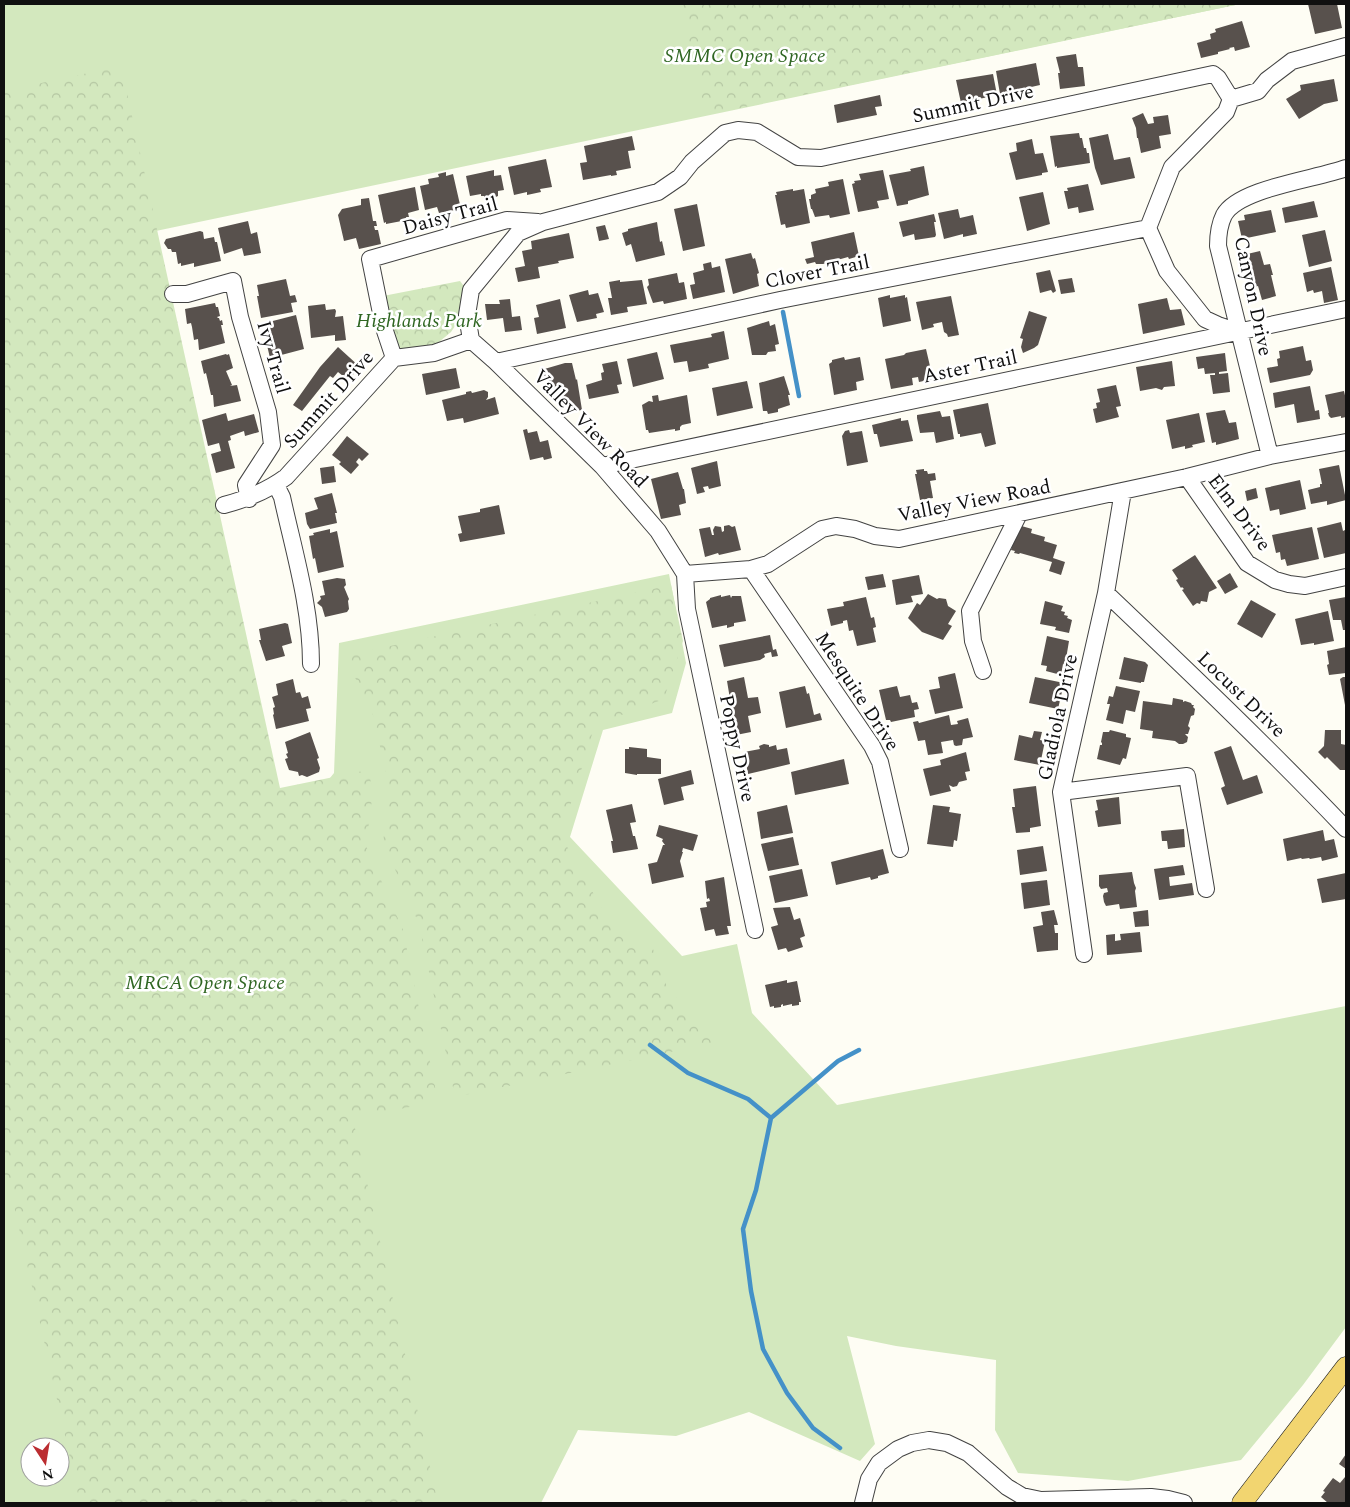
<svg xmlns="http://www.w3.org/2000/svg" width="1350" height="1507" viewBox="0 0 1350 1507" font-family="Spectral,serif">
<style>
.grass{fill:#d3e8be;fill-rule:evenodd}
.park{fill:url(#park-crowns)}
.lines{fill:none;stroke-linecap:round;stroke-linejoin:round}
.stream{stroke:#4491c8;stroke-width:4.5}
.building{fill:#58514d}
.minor-casing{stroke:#434343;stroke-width:18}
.major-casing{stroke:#212121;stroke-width:21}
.minor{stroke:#fff;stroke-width:16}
.major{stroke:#f2d570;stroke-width:20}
.labels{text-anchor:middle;stroke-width:5;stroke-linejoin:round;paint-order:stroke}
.park-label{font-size:20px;font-style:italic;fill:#2f6622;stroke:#fff}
.street-label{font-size:20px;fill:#101010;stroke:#fff}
</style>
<defs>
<pattern id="park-crowns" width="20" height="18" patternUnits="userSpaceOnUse" patternTransform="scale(1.25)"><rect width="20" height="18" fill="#d3e8be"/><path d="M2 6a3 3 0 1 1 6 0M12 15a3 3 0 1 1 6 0" fill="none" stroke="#b4c6a2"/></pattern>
</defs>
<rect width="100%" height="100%" fill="#fefdf4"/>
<path class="grass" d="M4,4H1240L151,232L263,801L322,788L334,773L339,643L669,574L686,663L672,713L603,730L570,837L682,956L737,944L752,1013L837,1105L1346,1006V1327L1303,1385L1241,1460L1128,1481L1018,1473L995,1430L996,1360L896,1346L847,1336L875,1444L860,1461L749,1412L676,1436L578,1430L541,1503H4ZM30,1447H60V1477H30Z"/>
<path class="park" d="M681,4H1240L706,115Z
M121,66L280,788L368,770L373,791L366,846L403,930L438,1101L353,1119L438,1503H80L11,1192L4,1193V91Z
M460,281L466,289L455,326L451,332L439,342L430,348L403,350L394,343L383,296Z
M671,585L683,641L664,699L595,725L561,836L614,930L653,949L667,987L718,1042L455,1097L419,924L383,842L390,790L372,711L344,656Z"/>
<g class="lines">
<path class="stream" d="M783,312L799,396
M650,1045L688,1073L748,1099L771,1118
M840,1448L813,1428L787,1393L763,1349L751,1291L743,1229L756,1190L771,1118L838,1061L859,1050"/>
</g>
<path class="building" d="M1308,4H1337L1342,28L1315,34Z
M1242,21L1250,47L1235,51L1234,47L1229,48L1230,49L1218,52V54L1201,58L1197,43L1211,39L1210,34L1216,32L1215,29Z
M1076,54L1078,67H1083L1085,86L1060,89L1058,73H1060L1056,57Z
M1036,63L1040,85L1000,94L996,71Z
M993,74L997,95L961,103L956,80Z
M1334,79L1338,101L1324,104L1299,119L1286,99L1301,90L1300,85Z
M880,95L882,106L875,107L877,115L837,123L834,105Z
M1143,113L1148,124L1154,123L1153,117L1168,115L1171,134L1159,136L1161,148L1141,153L1138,138H1137L1136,128L1132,118Z
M1079,133L1080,138H1082L1084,148H1086L1087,153H1089L1090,163L1057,168V166L1055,167L1050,136Z
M1108,134L1114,160L1130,157L1135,178L1101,185L1095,168L1089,138Z
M632,136L635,150L628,151L631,168L616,171L617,175L611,176V175L583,180L580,163L587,162L584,146Z
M1032,139L1035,154L1043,153L1048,172L1042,173V175L1016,180L1009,153L1017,151L1016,143Z
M546,159L552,187L540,189L541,192L527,195V192L514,195L508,167Z
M924,166L929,195L908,201V204L897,206L889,175L911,171L910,169Z
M494,170V176L501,175L504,190L498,191V196L491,199H484V196H481V194L470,196L466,176Z
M883,170L889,199L877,201L879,208L858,212L852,184L855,183L854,181L861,180L859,174Z
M446,172V176L453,174L461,209L439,213L437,207L425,210L420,186L429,184L428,179L439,177L438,174Z
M843,179L850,214L830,218L829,215L815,217L812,209H811L809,199H811V195L816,193L815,189L829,186L828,182Z
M1088,184L1094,210L1079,213L1078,207L1068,209L1064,191H1068L1067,188Z
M415,187L419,210L408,213L409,217H406L407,220L386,224V222L384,223L378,195Z
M793,189V191L804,189L810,223L786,228L785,224L781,225L775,195H777L776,192Z
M1043,192L1050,224L1027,231L1019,197Z
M369,198L373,221H376L377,226H374L375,230H378L381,244L359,249L356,238L344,241L338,215L342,209L361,205V199Z
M1314,201L1318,217L1285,223L1282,208Z
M697,204L705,246L683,251L674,209Z
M958,209L960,218L973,215L977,234L963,237V234L944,239L938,213Z
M1271,210L1276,232L1242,239L1238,221L1245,220L1244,215Z
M934,214L936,222H934L936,235L935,237L915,240L914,234L903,237L899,222Z
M248,221L251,234L257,232L261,253L244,256L242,248L224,254L218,228Z
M657,222L660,242L662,241L665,255L636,262L631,244L626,246L622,233L628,231V229Z
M605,225L609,239L599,241L596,227Z
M1325,230L1332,261L1309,267L1302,235Z
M200,231L203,232L204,239L214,237L215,242H217L221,261L194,267V263L181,266V263L178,264L176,252H172L171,249H168L164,243L166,239Z
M854,232L859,256L849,259L848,257L823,264H816L815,262L807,264L805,259L814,257L811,242Z
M569,233L574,258L558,261L559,263L538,267L540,278L518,282L515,268L525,266L522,251L532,249L531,241Z
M1260,251L1264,265L1270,264L1273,275H1271L1276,296L1262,300L1258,286L1251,288L1249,281H1248L1243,255Z
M751,253L753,259L755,258L759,273L757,274L759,286L733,294L725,259Z
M711,262L712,268L720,266L725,292L693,299L690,285L695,284L693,273L704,270L703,264Z
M1331,267L1338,300L1324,303L1322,291L1314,293L1313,290L1307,292L1303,273Z
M1050,270L1056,291L1053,293L1051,290L1040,293L1036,273Z
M677,273L679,283L684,282L687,299L664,304L663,301L653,303L647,287L649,285L648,279Z
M1072,278L1075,292L1061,294L1058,280Z
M286,279L290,296L295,295L297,302L291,303L293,312L261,318L257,296H259L257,285Z
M620,280V282L642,280L647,304L627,307L628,312L611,315L608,298H612L609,282Z
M588,290L589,295L598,293L604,312L596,314L597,318L577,322L569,295Z
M890,295V298L905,295V298L907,297L911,321L883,327L878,298Z
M951,296L959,335L948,337L947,334L944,332L942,322L933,324L934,327L922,330L916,302Z
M1167,298L1170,310L1181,309L1185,325L1143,334L1138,304Z
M510,299L512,317L520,316L522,330L505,332L503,318L487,320L485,304H500L499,300Z
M560,299L566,328L537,334L534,318L539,317L536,305Z
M215,303L216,307H218L220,316L217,317L218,318H219L220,321L222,320L223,325H221L225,343L199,350L198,339L194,340L192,327L191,323L187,324L185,309Z
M325,304L326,310L335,309L336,311L335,317L343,316L346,340L335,341V335L311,338L308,306Z
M1029,311L1047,317L1038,345L1034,348L1023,353L1021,347L1023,339L1020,338Z
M296,315L304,349L270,358L266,341L269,340L265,323Z
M769,321L770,326L775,324L779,344L775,345L776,351L768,352L766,355H752L747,328Z
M724,331L729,359L708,364L709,368L689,372L687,361L674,363L670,345L712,337L711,334Z
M1303,346L1306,361L1311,360L1313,370L1310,375L1270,383L1267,368L1278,366L1277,359L1280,358L1279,351Z
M338,347L360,367L348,380L338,372L333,378L330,376L302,411L293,405L320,367Z
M926,349L933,379L919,382L918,377L912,378L913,385L891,389L885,359L904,355L906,353Z
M657,352L664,379L633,387L627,359Z
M1225,353L1227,371L1219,372V374L1228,373L1230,392L1213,394L1210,375H1215V373L1205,374L1204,368L1198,369L1196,357Z
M226,354L227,355L229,354L233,368L226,371L232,385L230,386L237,385L241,401L214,407L213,395H211L206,373L204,374L201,361Z
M844,357L845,360L860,357L864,380L856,382L857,390L834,395L829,364L832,362V360Z
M617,361L622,384L617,385L619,393L589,399L586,385L602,380L601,373L604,372L602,364Z
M1172,361L1175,386L1164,387L1162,390L1156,388L1140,391L1136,367Z
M565,363H572L576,380L577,379L582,410L575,411L545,384H548L546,380H544L541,370Z
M456,368L460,388L426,395L422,374Z
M784,376L790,395H788L790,405L778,409V412L768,414L767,411H763L759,383Z
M747,381L753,408L717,416L712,388Z
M1116,385L1121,406L1116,407L1119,417L1096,423L1093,409L1097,408L1096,403L1100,402L1097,389Z
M1310,386L1315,411L1319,410L1320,419L1297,423L1294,404L1275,408L1273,393Z
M484,390L488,392V397L486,400L495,397L499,414L464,423L463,418L447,421L442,400L466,394V392L471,391L472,393Z
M1344,391L1346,400V417L1341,418V416L1331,418L1329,416L1328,413H1329L1325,395Z
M658,395L659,401L687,395L691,423L682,425L680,427V430L675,431V429L649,433L648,430H646L642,405L649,401L653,402L652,396Z
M988,403L996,444L985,447L981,433L960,437V434H958L953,410Z
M1225,410L1229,423L1236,422L1239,439L1216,445V442L1212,443L1206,413Z
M940,411L942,417L950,416L954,439L936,443L934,432L920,433L917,418V415Z
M226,413L228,421L254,414L259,432L245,436L244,431L230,436L231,440L228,441L235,468L216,473L211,454L221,451L219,443L208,446L202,420Z
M1199,413L1205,442L1192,445L1193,447L1185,449V446L1172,449L1166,420Z
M901,418V421L908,420L913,441L880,447L877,434H874L872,425Z
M527,429L528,433L537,431L540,442L548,440L552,458L544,460L543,457L530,460L523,430Z
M849,430L850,433L862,431L868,462L847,466L842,436L845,431Z
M347,436L369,454L362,461L359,458L356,462L359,465L351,474L339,464L341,462L332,455Z
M717,461L721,486L709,489L708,486L703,487L705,492L697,494L691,468Z
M1339,465L1346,500L1327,505V501L1311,504L1308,490L1320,487V484H1322L1319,469Z
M334,466L336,482L322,484L320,468Z
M924,469V471H927L928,474L935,473L936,480L930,481L933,498L920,500L915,474H917L916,470Z
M678,472L683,489H684L686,503L679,505L681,515L661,519L651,479Z
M1300,480L1306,509L1280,515L1279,509L1270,511L1265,488Z
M1256,488L1258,498L1247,501L1245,491Z
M332,493L337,513H335L337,523L310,529L307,524L305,513L318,509L314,498Z
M499,505L505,534L460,542L458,534L462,533L458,516L480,512V509Z
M1341,522L1343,531L1345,530L1346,535V553L1324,558L1317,528Z
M729,525L732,527L735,526L741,550L719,555L718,553L705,557L699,529L710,527L712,535H714L713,530L715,526L721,527L722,532L724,531V526Z
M1018,525L1032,529L1031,533L1045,537L1044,541L1057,545L1053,558L1065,562L1061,575L1049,571L1052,562L1020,553L1019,554L1014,553L1015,551L1011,550Z
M1312,527L1319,559L1287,566L1285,559L1281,560L1280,552L1276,553L1272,535Z
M330,529V533L337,531L344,567L318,573L315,558L313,559L309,536L314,535L313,533Z
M1195,555L1217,588L1209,592L1207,602L1201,601L1200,604L1197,603L1193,606L1182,590L1184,589L1182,587L1181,588L1176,580L1178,579L1172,570Z
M1230,573L1238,587L1225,594L1217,581Z
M883,574L886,587L868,590L865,577Z
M919,575L923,594L911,596L913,602L896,605L892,580Z
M337,578L345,579L346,585L344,587L349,599L348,601L349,609L347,612L325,617L322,607L317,603L321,599L320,596L325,595L322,581Z
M928,594L937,599L939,598L946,599L948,606L956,611L948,624L952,626L943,640L922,632L908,618L917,603L920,605Z
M721,595V597L730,595L731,598L732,596H741L746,621L734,623V626L727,628V625L712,628L706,602L710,599V598Z
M866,597L871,618L874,617L876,627L873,628L876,642L857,646L853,630L849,631L847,620L843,621V623L831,626L827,609L844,606L843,602Z
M1346,597V630H1343L1341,620H1333L1329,600Z
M1251,600L1276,614L1262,638L1237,624Z
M1045,601L1063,606L1061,611L1065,612L1064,615L1068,616L1067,618L1072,620L1069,633L1055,630L1056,627L1040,624Z
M1328,611L1334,641L1314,645V643L1301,645L1295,619Z
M285,623L288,624L292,643L282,646L285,656L266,661L259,640H261L259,629Z
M770,635L773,650L776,649L778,656L772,657L771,652L764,654L765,657L760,660L724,667L719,645Z
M1047,636L1069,641L1065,665L1063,664L1061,675L1046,671L1047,666L1041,665Z
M1346,647V673L1329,675L1327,665L1329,664L1327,651Z
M1124,657L1145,662L1148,665L1144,682H1141V683L1119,679Z
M955,673L963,708L935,714L929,690L940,688L938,677Z
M744,677L748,698L758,697L761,713L748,716L751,732L736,735L727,681Z
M1035,677L1064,683L1058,709L1029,703Z
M1343,677H1346L1345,705L1340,679Z
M293,679L296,693L300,692L302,698L308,696L311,708L306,709L309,721L276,729L273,715L274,714L273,708L275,707L272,697L278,695L276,684Z
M805,686L807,694L809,693L814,715L820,713L822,720L786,728L779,692Z
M897,686L900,697L910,695L912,703L917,702L919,709L914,710L915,717L891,722L890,720H886L879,690Z
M1116,686L1140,691L1135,712L1126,710L1123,724L1106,720L1110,704H1107L1109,696L1113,697Z
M1173,698L1183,700V702L1185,701L1191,703L1192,705H1194L1193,707L1195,709L1194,715L1191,716L1188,726L1190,728L1188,734H1185L1188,737L1187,742L1183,744H1179L1175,741L1152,738L1153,731L1140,729L1143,701L1172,705Z
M949,715L951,725L958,724L957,721L968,718L973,737L963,739L962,745L956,746L954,745L953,740L941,742L943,753L928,755L925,740L918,741L913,722L918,721L919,723Z
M1110,730L1126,734V737L1131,738L1126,759L1123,758L1120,765L1097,759L1100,745H1102V743L1101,742L1103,732H1109Z
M1325,730H1341V744L1346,745V770H1340L1327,757L1325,759L1318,752L1324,746Z
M1034,731L1042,732L1040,740L1045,741L1041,760L1046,761L1045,766L1014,760L1019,735L1032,738Z
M310,732L319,758L317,759L320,768L319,772L307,777L302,775L299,776L298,772L289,770L285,759L288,758L286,754L288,753L285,742Z
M764,744L769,745V747L776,745L777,750L787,748L790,764L748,774L744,752L760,749L759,746Z
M1231,746L1243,780L1257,775L1263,793L1227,805L1221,788L1225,786L1214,752Z
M629,747L647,749V757L661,759V774H637V775L625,773V749H629Z
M966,752L970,771L965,772L967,780L959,782L957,786L953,787L949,785L951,791L930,796L923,769L941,765L940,760Z
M844,759L849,784L795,795L791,772Z
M691,770L694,784L681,787L684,800L664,805L658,779Z
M1036,786L1041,826L1030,828V832L1016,833L1012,807H1015L1013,789Z
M1119,797L1121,824L1098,827L1095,811L1098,810L1096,800Z
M632,804L636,822L630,823L633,836H635L638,849L613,853L611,841H613L606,810Z
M787,805L793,833L761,839L757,812Z
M933,805L950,807L949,812L961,814L957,841L954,840L953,847L927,844Z
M659,825L698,835L693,851L683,848L682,852H683L680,861L684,877L652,884L648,864L657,862L663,845H665L662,841L663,839L656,836Z
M1184,829L1185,847L1168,849L1167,841H1162L1161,831Z
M1323,830L1325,841L1334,839L1338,857L1322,861L1321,857L1310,859L1309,858L1302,859L1301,858L1287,861L1283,839Z
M793,837L799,865L768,871L761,844Z
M1043,846L1047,871L1020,875L1017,850Z
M883,849L889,873L878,876V878L871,880L870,877L836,885L831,862Z
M1183,865L1185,875L1169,877L1170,886L1192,883L1194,895L1159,900L1154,869Z
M802,869L808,896L775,903L769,876Z
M1132,872L1134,883L1136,888L1135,891L1137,907L1120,909L1119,904L1106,906L1104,902L1103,896L1104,893L1108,892L1107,888L1101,889L1099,886V875Z
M1346,873V899L1322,903L1317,879Z
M724,877L731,926H727L729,934L716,936L714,929L705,931L700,908L707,907L706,902L710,901L709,898L707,899L705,881Z
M1047,880L1050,905L1024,909L1021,883Z
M790,907L794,920L800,918L805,936L800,938L803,947L788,952L786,948L778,950L771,927L778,925L773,908Z
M1054,910L1058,925H1054L1055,933H1058V950L1037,952L1033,927L1043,925L1041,912Z
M1148,910L1149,926L1135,927L1133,912Z
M1140,932L1142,952L1107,955L1106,935L1115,934V941L1121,940L1120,934Z
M787,980V983L797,981L801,1002H799V1005L792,1006V1004L783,1006V1004L781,1005V1007L774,1008V1006L770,1007L765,985Z
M1346,1454V1469L1339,1464Z
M1345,1477L1346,1478V1503H1328L1321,1497L1325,1492L1323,1491L1333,1478L1340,1483Z"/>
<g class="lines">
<defs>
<path id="minor" d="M1231,99L1258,91L1267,80L1292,61L1346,46
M173,294H187L233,281L240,317L268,412L272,445L246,485L249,499
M394,358L384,328L370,259L507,220L538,222
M496,362L780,300L1148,228
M1270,456L1218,246C1218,235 1219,225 1224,215C1239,188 1317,179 1346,168
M602,466L1346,309
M1187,477L1247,563L1275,580L1289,584L1305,586L1346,577
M276,485L282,497C294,552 311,607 311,664
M224,505C247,499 267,491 286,477L394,358L434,353L471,340
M751,569L872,746L880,762L900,849
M685,574L658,531L602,466L496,362L471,340L467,315L471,290L518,233L543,222L658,192L680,177L692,162L725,133L738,130L757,132L798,157L821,158L1213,74L1218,78L1231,99L1226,112L1172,167L1148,228L1167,271L1205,319L1218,325L1239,332
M685,574L751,569L768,564L822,529L836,526L855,529L875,536L899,539L1187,477L1270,456L1346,442
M685,574L687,609L755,930
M1106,593C1187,670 1269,748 1346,829
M983,671L973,641L970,611L1019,514
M1061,792L1187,776L1206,889
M1084,954L1061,792L1106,593L1123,491
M863,1503L869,1479L879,1463L898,1449L912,1443L929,1440L947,1443L968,1453L1007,1487L1022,1496L1041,1500L1151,1497L1168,1499L1184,1503"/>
<path id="major" d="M1242,1503L1346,1367"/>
</defs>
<use href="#minor" class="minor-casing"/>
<use href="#major" class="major-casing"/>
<use href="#minor" class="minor"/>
<use href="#major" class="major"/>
</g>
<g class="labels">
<g class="park-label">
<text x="745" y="62">SMMC Open Space</text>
<text x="419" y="327">Highlands Park</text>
<text x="205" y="989">MRCA Open Space</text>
</g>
<g class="street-label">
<text transform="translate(973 103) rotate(-12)" y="7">Summit Drive</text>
<text transform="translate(450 215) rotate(-15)" y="7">Daisy Trail</text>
<text transform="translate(817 271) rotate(-11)" y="7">Clover Trail</text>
<text transform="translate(1254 296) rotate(78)" y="7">Canyon Drive</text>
<text transform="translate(274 357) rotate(74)" y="7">Ivy Trail</text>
<text transform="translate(970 366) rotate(-12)" y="7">Aster Trail</text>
<text transform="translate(328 399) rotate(-48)" y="7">Summit Drive</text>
<text transform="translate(591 428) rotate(46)" y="7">Valley View Road</text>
<text transform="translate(974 500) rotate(-11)" y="7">Valley View Road</text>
<text transform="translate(1240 512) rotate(53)" y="7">Elm Drive</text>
<text transform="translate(858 691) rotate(57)" y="7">Mesquite Drive</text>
<text transform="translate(1242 694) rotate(44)" y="7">Locust Drive</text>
<text transform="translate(1057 717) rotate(-78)" y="7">Gladiola Drive</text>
<text transform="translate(738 748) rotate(78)" y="7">Poppy Drive</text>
</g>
</g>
<rect width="1350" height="1507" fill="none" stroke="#101010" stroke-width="10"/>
<g transform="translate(45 1462) rotate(168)"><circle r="24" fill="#ffffff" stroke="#9f9f9f"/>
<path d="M0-4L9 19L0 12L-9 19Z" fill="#bb2d31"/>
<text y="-8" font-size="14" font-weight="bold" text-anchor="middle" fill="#101010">N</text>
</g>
</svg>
